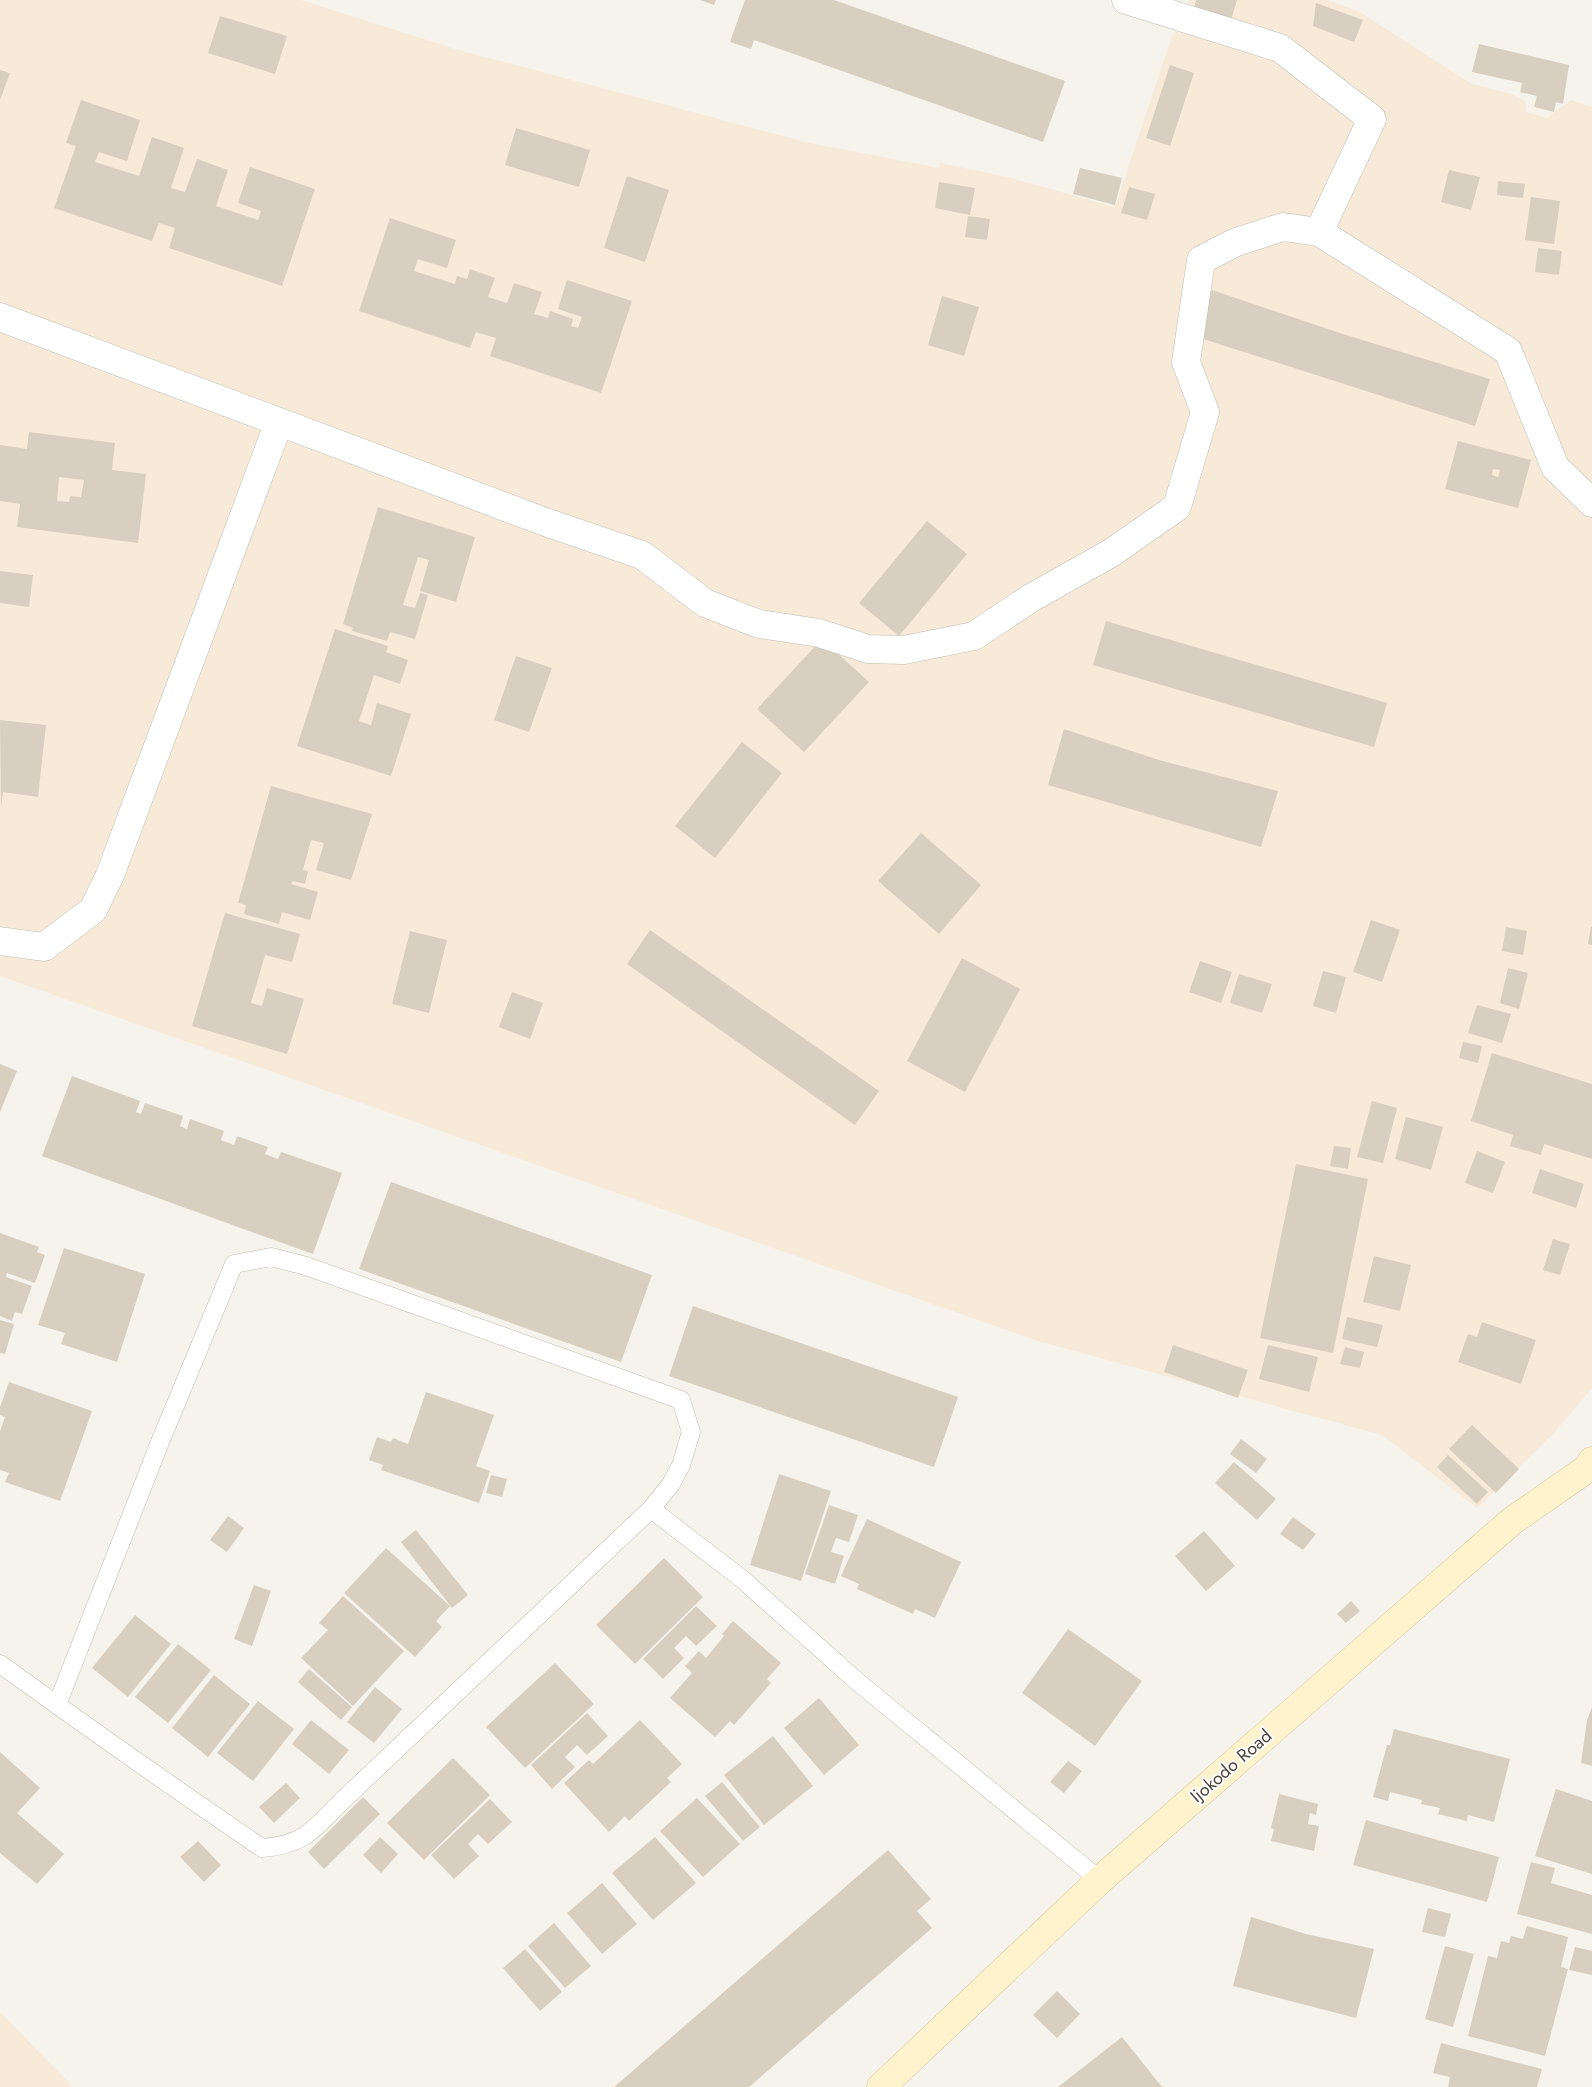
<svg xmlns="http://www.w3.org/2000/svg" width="1592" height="2087" viewBox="0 0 1592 2087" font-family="Jost,sans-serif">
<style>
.commercial{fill:#f7ead8}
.building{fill:#d8cfc1;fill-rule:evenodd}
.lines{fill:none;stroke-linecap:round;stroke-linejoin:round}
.lane-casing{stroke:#c2bbae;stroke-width:19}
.street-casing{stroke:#c2bbae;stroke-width:29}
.secondary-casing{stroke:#d6c79b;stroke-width:29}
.lane{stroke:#fff;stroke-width:18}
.street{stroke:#fff;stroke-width:28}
.secondary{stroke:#fff3cd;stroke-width:28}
.labels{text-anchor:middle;stroke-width:4;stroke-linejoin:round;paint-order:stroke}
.street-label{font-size:18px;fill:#4b4439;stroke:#fff}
</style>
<rect width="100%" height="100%" fill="#f6f3ec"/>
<path class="commercial" d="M0,0H301L455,49L805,142L939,168L940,163L1007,177L1115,207L1168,48L1189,0H1327L1358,11L1470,83L1511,94L1525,101L1526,112L1547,118L1571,100L1592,107V1388L1553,1434L1477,1508L1382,1435L1038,1341L0,976Z
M0,2012L73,2087H0Z"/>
<path class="building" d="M700,0H716L714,5Z
M745,0H834L1065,81L1043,142L754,40L751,49L730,42Z
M1196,0H1237L1231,20L1194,9Z
M1316,3L1363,20L1354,42L1313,26Z
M220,16L287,36L275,74L208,53Z
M1479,44L1569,65L1563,104L1556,102L1554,112L1534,107L1537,96L1520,92L1522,83L1472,72Z
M1170,65L1194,73L1170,146L1146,138Z
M0,70L10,73L0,100Z
M81,100L140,120L127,161L99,152L95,162L139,176L152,137L184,148L171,188L185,192L197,159L228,170L216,206L258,220L261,211L238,203L250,167L315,189L282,286L169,248L175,228L159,223L152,241L54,208L76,146L66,143Z
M516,128L590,150L579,187L505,165Z
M1080,168L1122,178L1115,205L1073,194Z
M1449,170L1480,177L1471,210L1441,202Z
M627,176L669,190L645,262L604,248Z
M1498,181L1525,184L1523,198L1497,195Z
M939,182L975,188L970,215L935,208Z
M1129,187L1155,194L1147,220L1121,213Z
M1531,197L1560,201L1554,244L1525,240Z
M968,216L990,219L987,240L965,237Z
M390,218L456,240L447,268L418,259L414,271L455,284L457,276L467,279L470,269L495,278L488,297L507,303L514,283L542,292L534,314L548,318L550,311L573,319L571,326L578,328L582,317L558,309L567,280L632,301L601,393L490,356L496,338L476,332L470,348L359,311Z
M1538,248L1562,251L1559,275L1535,272Z
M1212,290L1346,335L1490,379L1475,426L1197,337Z
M942,296L979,307L964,356L928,345Z
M29,432L115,443L112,470L146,474L138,543L17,527L20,504L0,501V445L27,449ZM59,477L84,480L81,497L70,496L69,502L57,501Z
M1458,441L1531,460L1518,508L1445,489ZM1493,469L1500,470L1498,477L1492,475Z
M378,507L475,537L456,602L420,591L429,560L418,557L403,605L415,608L420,593L428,595L415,639L390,632L387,641L352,631L353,628L343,624Z
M927,521L967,554L899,636L859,603Z
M0,571L33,575L29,607L0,603Z
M1106,621L1387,703L1374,747L1093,665Z
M335,629L388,646L386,652L408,660L400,684L374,675L359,721L371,725L377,703L411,714L391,776L297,746Z
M822,639L869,682L804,752L757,709Z
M516,656L552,668L529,732L494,720Z
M0,720L46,725L38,797L3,792L1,807Z
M1064,729L1159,760L1278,791L1261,847L1048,785Z
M742,742L782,773L715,858L675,826Z
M271,786L372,814L351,880L316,870L324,843L311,840L303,870L308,871L305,884L293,881L291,884L318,892L310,920L282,912L279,924L244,914L246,905L238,903Z
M921,833L981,885L939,934L878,881Z
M225,913L300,934L292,962L265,955L251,1003L262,1006L267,988L304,999L287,1054L192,1026Z
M1371,920L1400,930L1382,982L1353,972Z
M1506,927L1527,931L1523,955L1502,951Z
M1591,927H1592V945L1588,944Z
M650,930L879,1091L855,1125L627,964Z
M410,931L447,940L429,1013L392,1004Z
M962,958L1020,989L965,1092L907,1061Z
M1200,961L1232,972L1221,1003L1189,992Z
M1508,968L1528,973L1519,1009L1500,1003Z
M1323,971L1346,977L1336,1013L1313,1006Z
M1239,974L1272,984L1262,1013L1230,1003Z
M512,992L543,1003L530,1039L499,1027Z
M1477,1005L1511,1014L1502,1043L1468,1033Z
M1463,1042L1482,1046L1478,1063L1459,1058Z
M1492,1053L1592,1084V1159L1544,1144L1541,1155L1510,1146L1513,1135L1471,1121Z
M0,1064L17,1071L0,1112Z
M72,1076L140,1101L136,1112L141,1114L145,1103L183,1116L180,1126L187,1129L190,1119L224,1131L221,1140L234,1145L237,1136L268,1147L265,1154L278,1159L281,1152L342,1173L313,1254L42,1156Z
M1372,1101L1397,1108L1383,1163L1357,1157Z
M1406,1117L1443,1127L1431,1170L1395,1159Z
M1334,1146L1351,1148L1348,1169L1330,1166Z
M1477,1151L1505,1162L1493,1193L1465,1183Z
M1296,1164L1368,1179L1333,1353L1260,1338Z
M1540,1169L1584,1184L1576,1208L1532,1193Z
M391,1182L652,1275L621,1362L359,1269Z
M0,1233L39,1247L37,1252L45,1255L35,1283L7,1273L6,1277L32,1286L22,1314L15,1312L12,1321L0,1316Z
M1553,1239L1570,1244L1560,1275L1543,1270Z
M64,1248L145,1274L117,1362L61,1344L65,1333L38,1325Z
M1374,1256L1411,1265L1400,1311L1363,1302Z
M693,1306L958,1397L934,1467L669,1376Z
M1347,1317L1383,1325L1377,1347L1342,1339Z
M0,1320L14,1324L5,1354L0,1353Z
M1482,1322L1536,1340L1521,1384L1458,1362L1468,1334L1477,1337Z
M1173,1345L1248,1370L1238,1398L1164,1372Z
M1268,1345L1318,1357L1309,1392L1259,1379Z
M1345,1347L1364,1352L1360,1368L1340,1364Z
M9,1382L92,1411L60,1501L5,1482L9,1473L0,1470V1431L5,1417L0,1415V1407Z
M426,1392L494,1415L476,1466L490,1471L479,1503L381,1470L383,1465L369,1460L377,1437L391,1442L393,1438L408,1444Z
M1472,1425L1519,1469L1496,1493L1449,1449Z
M1241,1439L1267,1459L1256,1473L1230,1454Z
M1448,1455L1488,1492L1477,1504L1437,1467Z
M1234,1462L1276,1499L1257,1520L1215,1483Z
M779,1474L831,1491L801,1581L750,1565Z
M491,1475L507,1479L502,1497L486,1493Z
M829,1505L858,1515L849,1542L836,1538L831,1552L844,1556L835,1584L805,1574Z
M228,1516L244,1528L227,1552L210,1540Z
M1293,1517L1316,1534L1303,1550L1280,1534Z
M867,1519L961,1562L935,1618L915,1609L913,1614L857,1589L859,1584L841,1576Z
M416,1530L468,1595L452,1608L401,1542Z
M1204,1531L1235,1566L1206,1591L1175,1556Z
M386,1548L450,1606L436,1621L442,1627L415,1657L344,1593Z
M664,1558L703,1597L635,1664L596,1625Z
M254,1585L271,1591L252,1646L234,1639Z
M343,1596L404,1651L353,1706L301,1658L328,1630L319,1623Z
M1351,1601L1360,1611L1346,1623L1337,1614Z
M696,1606L717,1626L696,1646L686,1636L674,1648L684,1658L663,1679L643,1659Z
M135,1615L171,1644L128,1697L92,1668Z
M733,1621L781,1663L767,1679L771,1683L734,1725L730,1721L715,1737L670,1698L692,1673L685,1666L699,1651L706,1658L724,1636L722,1634Z
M1068,1629L1142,1681L1095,1746L1022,1693Z
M178,1644L211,1670L168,1723L135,1697Z
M555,1663L594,1704L525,1768L486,1727Z
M309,1669L352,1707L341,1720L298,1682Z
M214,1675L250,1704L208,1757L172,1728Z
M375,1687L402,1709L374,1743L347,1722Z
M819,1698L859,1745L824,1775L784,1728Z
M258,1701L294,1729L253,1781L217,1753Z
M1592,1707V1766L1581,1763L1587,1720Z
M587,1713L608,1736L587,1755L577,1745L565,1757L575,1767L552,1789L531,1765Z
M311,1720L349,1750L329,1774L292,1744Z
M640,1720L682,1764L667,1778L671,1782L629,1821L625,1816L609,1832L564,1783L589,1760L593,1764Z
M1394,1729L1510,1759L1494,1822L1468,1815L1467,1821L1438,1814L1440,1808L1421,1804L1422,1800L1390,1792L1388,1801L1373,1797L1387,1745H1390Z
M773,1736L813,1786L764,1825L724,1775Z
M0,1752L40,1788L17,1813L64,1854L37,1884L0,1853Z
M453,1758L490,1795L424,1860L387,1823Z
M1068,1761L1082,1771L1064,1793L1050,1782Z
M722,1782L760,1827L743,1841L705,1796Z
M286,1783L300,1798L274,1823L259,1807Z
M1556,1789L1592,1801V1874L1535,1856Z
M1279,1794L1318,1804L1316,1815L1310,1813L1308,1824L1319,1826L1314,1851L1271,1841L1274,1829L1271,1828Z
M363,1797L380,1814L324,1869L308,1852Z
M697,1798L740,1844L703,1877L660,1831Z
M490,1799L512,1822L488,1844L478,1834L468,1844L479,1856L454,1879L431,1855Z
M1366,1820L1499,1857L1487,1902L1353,1865Z
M380,1837L398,1854L381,1873L363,1855Z
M655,1837L696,1883L653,1920L612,1873Z
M198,1841L221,1865L204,1882L180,1857Z
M888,1850L931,1899L917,1911L932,1928L749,2087H614Z
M1531,1862L1555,1868L1551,1883L1592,1895V1934L1517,1914Z
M602,1883L637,1924L602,1954L567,1913Z
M1428,1908L1451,1914L1445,1937L1422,1932Z
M1251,1917L1306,1934L1374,1949L1356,2018L1233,1986Z
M554,1923L591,1966L565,1988L528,1946Z
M1527,1926L1568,1937L1561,1967L1568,1969L1545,2056L1468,2036L1488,1956L1497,1958L1501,1941L1509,1943L1511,1936L1523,1939Z
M1445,1946L1474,1954L1453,2027L1425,2019Z
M1575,1947L1592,1951V1975L1569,1970Z
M525,1949L562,1992L540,2011L503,1968Z
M1057,1991L1080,2014L1057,2038L1033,2015Z
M1122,2037L1162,2087H1058Z
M1441,2043L1542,2069L1537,2087H1448L1450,2077L1433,2073Z"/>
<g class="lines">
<defs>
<path id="lane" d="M651,1509L742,1579L859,1683L1100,1880
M0,1664C87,1727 174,1788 262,1848C306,1845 315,1827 344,1799L651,1509L671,1484L681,1465L691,1432L681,1400L306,1266L271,1257L234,1264L160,1442L57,1705"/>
<path id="street" d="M1319,232L1508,351L1555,467L1592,503
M0,317L548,523L642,555L705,603L759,624L819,633L868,649L904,650L974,636L1031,598L1111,553L1177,507L1205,412L1186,362L1201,260L1236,242L1283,227L1319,232L1372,119L1280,48L1126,0
M0,941L44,947L93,910L110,875L279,422"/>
<path id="secondary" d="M881,2087L1100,1880L1512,1521L1588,1468L1592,1461"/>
</defs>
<use href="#lane" class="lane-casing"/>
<use href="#street" class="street-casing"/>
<use href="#secondary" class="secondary-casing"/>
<use href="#lane" class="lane"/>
<use href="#street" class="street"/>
<use href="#secondary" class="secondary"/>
</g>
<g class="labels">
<g class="street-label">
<text transform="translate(1231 1766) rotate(-41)" y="6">Ijokodo Road</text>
</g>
</g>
</svg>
